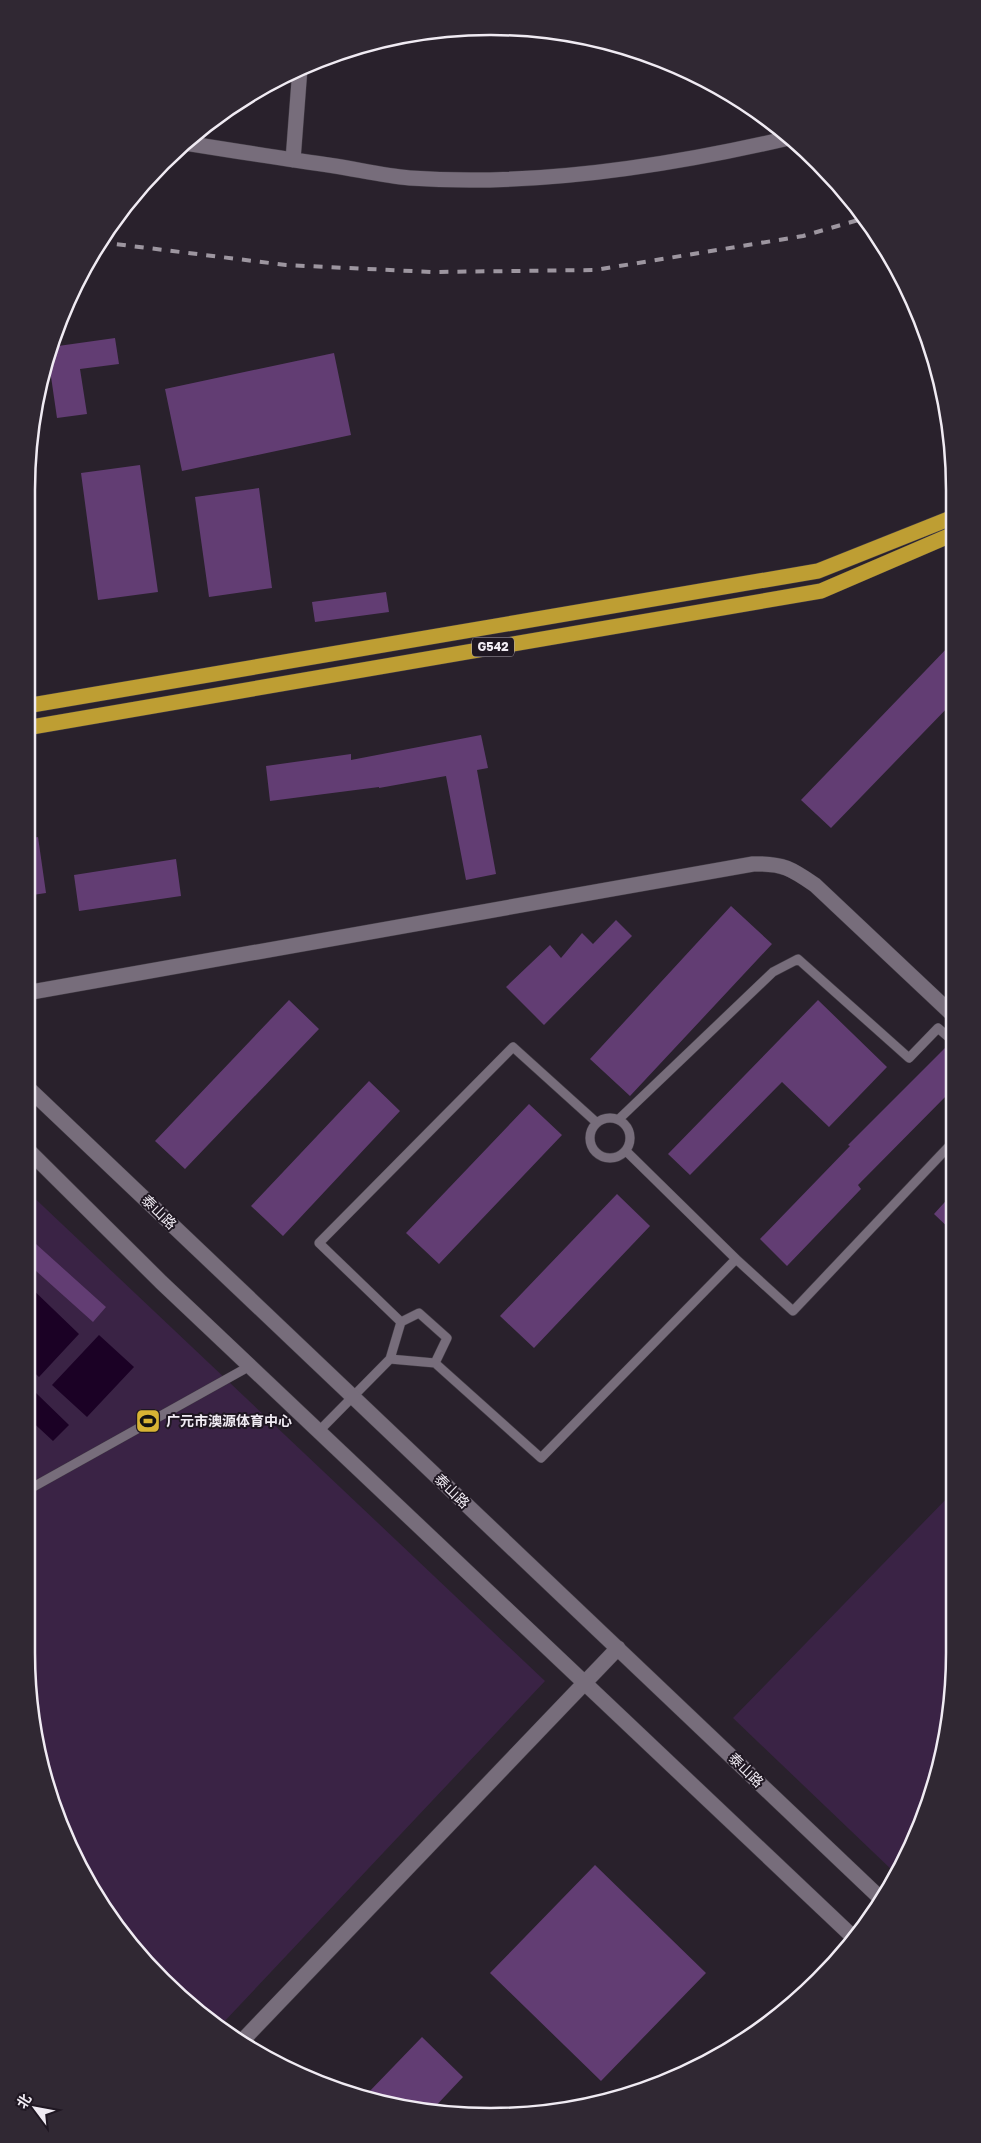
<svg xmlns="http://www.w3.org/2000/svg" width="981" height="2143" viewBox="0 0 981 2143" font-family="'Golos Text','Noto Sans SC',sans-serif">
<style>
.green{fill:#3a2345}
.water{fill:#1b0125}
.building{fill:#623d73}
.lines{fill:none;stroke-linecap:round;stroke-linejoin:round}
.lane-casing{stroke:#423c45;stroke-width:10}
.street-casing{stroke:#423c45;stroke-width:16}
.secondary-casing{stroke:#423c45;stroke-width:16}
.highway-casing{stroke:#423c45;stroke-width:16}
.lane{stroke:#776d7b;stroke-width:9}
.street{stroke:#776d7b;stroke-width:15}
.secondary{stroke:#776d7b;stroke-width:15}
.highway{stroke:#be9e33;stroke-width:15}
.rail{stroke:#9d96a0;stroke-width:4;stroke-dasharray:9 9;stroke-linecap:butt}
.labels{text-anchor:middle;stroke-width:4;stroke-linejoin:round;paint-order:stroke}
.shield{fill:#1f1722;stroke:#b1abb4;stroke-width:1}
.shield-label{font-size:12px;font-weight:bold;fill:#f0ebf3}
.street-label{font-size:14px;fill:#f0ebf3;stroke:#1f1722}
.poi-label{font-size:14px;font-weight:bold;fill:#f0ebf3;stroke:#1f1722;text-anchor:start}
.rim{fill:none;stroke:#f0ebf3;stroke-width:2.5}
</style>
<rect width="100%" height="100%" fill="#29212c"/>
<path class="green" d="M26,1190L545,1681L222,2024L141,1958L88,1884L51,1802L26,1652Z
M954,1491L955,1653L946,1743L920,1830L894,1872L733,1718Z"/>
<path class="water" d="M26,1283L79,1334L39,1377L26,1365Z
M99,1335L134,1367L87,1417L52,1385Z
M35,1392L69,1425L53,1441L26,1416V1401Z"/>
<path class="building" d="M115,338L119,364L80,369L87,414L57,418L48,356L51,347Z
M334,353L351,435L182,471L165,389Z
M140,465L158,592L98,600L81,473Z
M259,488L272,588L209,597L195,497Z
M386,592L389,612L315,622L312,602Z
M951,644L952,703L831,828L801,800Z
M481,735L488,768L477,770L496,874L466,880L446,776L379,788V787L270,801L266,766L351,754V760Z
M38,837L46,893L26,896V839Z
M176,859L181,896L79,911L74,875Z
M731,906L772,944L630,1096L590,1059Z
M616,920L632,936L544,1025L506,987L550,945L561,958L582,933L593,944Z
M289,1000L319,1029L185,1169L155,1141Z
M818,1000L887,1067L829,1127L782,1082L690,1175L668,1154Z
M948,1045L953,1047V1089L858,1185L861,1189L787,1266L760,1239L850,1146L848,1145Z
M369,1081L400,1111L283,1236L251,1206Z
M529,1104L562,1135L439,1264L406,1233Z
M953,1193V1232L934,1214Z
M617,1194L650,1226L534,1348L500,1316Z
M26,1235L106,1307L93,1322L26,1262Z
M595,1865L706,1973L601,2081L490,1973Z
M422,2037L463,2077L431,2111L400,2108L366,2095Z"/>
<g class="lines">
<defs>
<path id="lane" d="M590 1138a20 20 0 1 1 40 0a20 20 0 1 1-40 0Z
M619,1119L773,972L798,959L909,1058L938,1028L953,1041
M596,1122L513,1047L319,1243L401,1322L419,1313L447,1338L435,1363L541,1458L736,1259L626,1151
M736,1259L793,1311L953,1142
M401,1322L390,1359L435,1363
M319,1431L390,1359
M26,1491L250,1366"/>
<path id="street" d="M185,143C235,151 285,159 335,166C360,170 385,176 410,178C533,187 669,166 789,138
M293,160L300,68"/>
<path id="secondary" d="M26,993L753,864C783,863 792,869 815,885L953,1015
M26,1086L878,1896
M26,1148L161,1282L853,1937
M242,2041L618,1648"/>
<path id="highway" d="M26,706L818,571L951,518
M26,728L821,591L951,535"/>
</defs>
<use href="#lane" class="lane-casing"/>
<use href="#street" class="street-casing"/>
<use href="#secondary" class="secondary-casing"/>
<use href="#highway" class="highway-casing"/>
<use href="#lane" class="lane"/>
<use href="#street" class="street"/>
<use href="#secondary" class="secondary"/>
<use href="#highway" class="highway"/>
<path class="rail" d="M99,242L286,265L431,272L595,270L803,236L865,218"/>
</g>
<defs>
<symbol id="stadium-square" viewBox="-11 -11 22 22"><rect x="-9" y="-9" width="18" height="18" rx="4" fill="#d8b434" stroke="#1f1722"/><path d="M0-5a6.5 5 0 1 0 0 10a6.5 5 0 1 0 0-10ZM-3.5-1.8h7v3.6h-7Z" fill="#111"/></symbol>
</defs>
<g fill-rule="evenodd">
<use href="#stadium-square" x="134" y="1407" width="28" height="28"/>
</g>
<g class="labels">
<rect class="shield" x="472" y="637.5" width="42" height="19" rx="4"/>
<g class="shield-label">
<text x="493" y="651">G542</text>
</g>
<g class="street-label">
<text transform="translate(159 1212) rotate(44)" y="5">泰山路</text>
<text transform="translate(452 1491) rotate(44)" y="5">泰山路</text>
<text transform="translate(746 1770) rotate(44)" y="5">泰山路</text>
</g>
<g class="poi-label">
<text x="166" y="1426">广元市澳源体育中心</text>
</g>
</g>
<path d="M0 0H981V2143H0ZM490 35H491A455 455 0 0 1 946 490V1653A455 455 0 0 1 491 2108H490A455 455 0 0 1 35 1653V490A455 455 0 0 1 490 35Z" fill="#302833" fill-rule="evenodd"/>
<path class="rim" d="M490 35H491A455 455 0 0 1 946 490V1653A455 455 0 0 1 491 2108H490A455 455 0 0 1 35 1653V490A455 455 0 0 1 490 35Z"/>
<g transform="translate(35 2108) rotate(302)" stroke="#1f1722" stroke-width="4" paint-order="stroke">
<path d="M0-4L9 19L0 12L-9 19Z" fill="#f0ebf3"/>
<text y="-8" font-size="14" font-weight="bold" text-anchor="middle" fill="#f0ebf3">北</text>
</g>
</svg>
